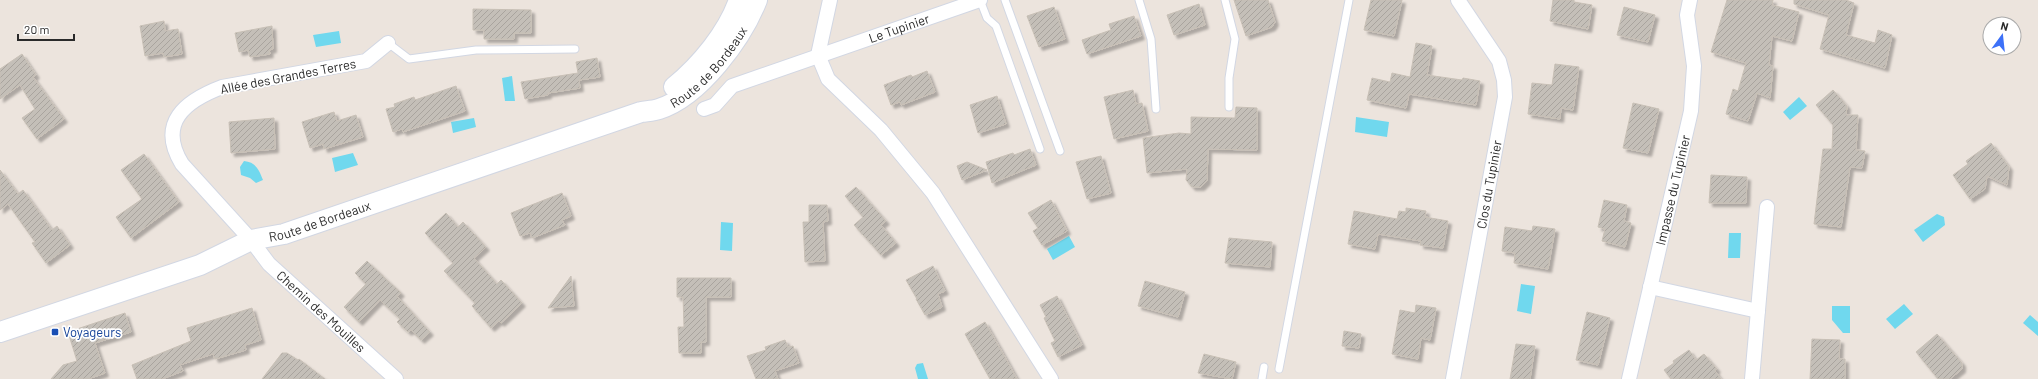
<svg xmlns="http://www.w3.org/2000/svg" width="2038" height="379" viewBox="0 0 2038 379" font-family="Barlow,sans-serif">
<style>
.water{fill:#70d8ee}
.building{fill:url(#building-hatch);stroke:#c8c0b6;filter:url(#shadow)}
.lines{fill:none;stroke-linecap:round;stroke-linejoin:round}
.lane-casing{stroke:#d2d7e3;stroke-width:9}
.street-casing{stroke:#d2d7e3;stroke-width:16}
.secondary-casing{stroke:#d2d7e3;stroke-width:22}
.lane{stroke:#fff;stroke-width:7}
.street{stroke:#fff;stroke-width:14}
.secondary{stroke:#fff;stroke-width:20}
.transit-dot{fill:#1a4fb4;stroke:#fff;stroke-width:1.5}
.labels{text-anchor:middle;stroke-width:3.5;stroke-linejoin:round;paint-order:stroke}
.street-label{font-size:13px;fill:#2a2a2a;stroke:#fff}
.transit-label{font-size:13px;fill:#164399;stroke:#fff;text-anchor:start}
</style>
<defs>
<pattern id="building-hatch" width="6" height="6" patternUnits="userSpaceOnUse"><rect width="6" height="6" fill="#c4bfb8"/><path d="M-1 1l2-2M0 6l6-6M5 7l2-2" fill="none" stroke="#a9a49e"/></pattern>
<filter id="shadow"><feDropShadow dx="3.5" dy="3.5" stdDeviation="1" flood-color="#0004"/></filter>
</defs>
<rect width="100%" height="100%" fill="#ece4dd"/>
<path class="water" d="M339,31L341,43L316,47L313,35Z
M512,76L515,101H505L502,78Z
M1799,97L1807,106L1790,120L1783,112Z
M1356,117L1389,122L1387,137L1355,132Z
M474,118L476,127L453,133L451,122Z
M353,153L358,165L335,172L332,158Z
M244,161C256,162 259,170 263,180L256,183L250,178L241,175L240,167Z
M1937,214L1944,217L1945,225L1923,242L1914,230Z
M721,222L733,223L732,251L720,250Z
M1729,233H1741L1740,258H1728Z
M1069,236L1075,247L1053,260L1047,249Z
M1521,284L1535,286L1531,314L1517,311Z
M1904,304L1913,314L1895,329L1886,319Z
M1832,306H1850V333H1843L1832,320Z
M2030,315L2038,322V336L2023,323Z
M923,363L928,379H918L915,368L917,364Z"/>
<path class="building" d="M1234,0H1268L1275,22L1272,27L1246,36Z
M1371,0H1402L1394,36L1364,30Z
M1553,0H1574V2L1592,5L1588,29L1550,21Z
M1727,0H1773L1772,5L1799,12L1792,41L1772,36L1769,65L1773,66L1770,98L1757,93L1748,121L1726,114L1733,89L1738,91L1746,63L1711,52Z
M1794,0H1846L1854,3L1846,35L1875,43L1878,30L1892,35L1885,68L1820,49L1829,15L1794,4Z
M1199,4L1205,25L1174,35L1167,15Z
M1054,7L1065,39L1039,47L1027,16Z
M1624,7L1655,15L1648,42L1617,35Z
M473,9L531,10V33H514V39H484V30H473Z
M1134,16L1141,36L1087,54L1082,40L1111,30L1109,24Z
M164,21L165,31L178,29L182,54L164,57L163,53L145,56L140,26Z
M272,26L273,49L269,50L270,54L250,57L248,50L239,52L235,33Z
M1416,43L1432,46L1427,75L1462,80L1463,78L1480,81L1476,105L1409,94L1406,108L1367,100L1372,78L1390,82L1392,73L1410,77Z
M22,54L36,75L33,77L64,119L37,139L22,118L35,109L20,85L0,99V69Z
M597,58L600,77L579,80L580,88L548,93V95L525,99L521,82L578,73L576,62Z
M1555,64L1579,67L1573,110L1561,108L1560,119L1528,114L1532,83L1552,85Z
M927,71L935,92L901,105L900,102L891,105L884,85L911,75L912,77Z
M456,86L465,111L403,132L402,129L393,132L386,109L395,107L394,104L414,97L415,100Z
M1133,90L1136,104L1142,103L1148,131L1114,139L1104,97Z
M1833,90L1847,106L1846,115H1858L1856,150L1865,151L1862,168L1850,167L1841,227L1814,224L1823,149H1832L1833,125L1816,105Z
M997,96L1006,124L978,133L970,105Z
M1633,103L1659,109L1648,153L1623,148Z
M1236,107L1257,108V150L1208,149L1207,181L1201,187H1192L1186,180L1187,169L1147,173L1143,138L1179,133L1191,134V117L1235,118Z
M334,112L337,121L356,115L363,137L324,149L323,144L310,148L302,122Z
M274,118L275,149L231,153L229,122Z
M1991,143L2009,167L2007,185L1987,176L1985,189L1970,199L1953,175L1968,164L1966,161Z
M1030,149L1036,165L992,183L986,162L1013,153L1014,155Z
M144,154L179,202L131,238L116,217L142,199L121,170Z
M1101,156L1111,193L1087,199L1076,162Z
M967,162L987,170L962,180L957,166Z
M0,170L18,194L23,190L52,230L57,226L70,245L46,263L32,243L35,242L8,204L0,210Z
M1711,175L1747,177L1746,203H1709Z
M856,187L886,221L881,225L896,243L881,255L854,225L863,217L845,196Z
M562,193L571,216L562,220L565,225L532,238L530,233L520,236L511,213Z
M1051,200L1067,231L1042,245L1033,231L1038,228L1028,213Z
M1604,200L1627,205L1624,221L1631,223L1625,247L1602,241L1605,229L1598,227Z
M809,205H827L828,221L823,222L825,261L805,262L803,222H809Z
M1406,208L1426,211L1425,217L1448,221L1443,248L1420,245L1421,241L1378,234L1375,249L1348,244L1354,211L1397,219L1399,211L1406,212Z
M446,213L458,227L463,222L486,247L474,258L497,284L501,280L522,303L501,323L499,321L491,328L472,306L475,303L444,271L453,263L425,233Z
M1533,226L1555,229L1548,269L1514,263L1515,253L1502,251L1505,227L1532,231Z
M1229,238L1272,242L1270,267L1225,263Z
M367,261L401,293L397,296L430,332L421,340L411,330L408,332L397,322L400,319L380,300L359,322L344,307L366,284L355,273Z
M933,266L945,291L938,294L942,307L925,315L916,299H917L906,280Z
M571,276L574,306L548,308Z
M677,278H731V297H706V342H701V353H679L678,327H684L683,297H677Z
M1145,281L1185,292L1178,317L1138,306Z
M1057,296L1082,345L1058,357L1051,343L1055,341L1044,318L1046,317L1040,305Z
M1416,305L1436,308L1430,340L1421,338L1418,359L1392,354L1400,310L1415,313Z
M252,308L261,340L245,345L246,350L215,359L213,354L180,365L183,371L162,379H137L132,365L191,341L187,328Z
M1587,312L1610,318L1598,365L1576,360Z
M125,313L131,332L95,343L105,373L88,379H51L63,365L77,361L68,332Z
M985,322L1006,359L1017,379H990L965,334Z
M1344,331L1361,334L1359,348L1342,346Z
M1937,334L1962,363V369L1950,379H1938L1916,352Z
M1812,339L1840,340L1839,359H1845V379H1810Z
M785,340L788,347L793,346L799,363L775,371L778,379H756L747,356L766,350L765,347Z
M1516,344L1535,346L1530,379H1510Z
M1689,350L1696,360L1704,354L1717,369L1715,371L1721,379H1671L1664,370L1674,363L1673,361Z
M282,353H287L298,360L299,359L325,379H262Z
M1204,354L1236,362L1232,379L1198,373Z"/>
<g class="lines">
<defs>
<path id="lane" d="M980,0L987,18L996,26L1040,149
M1005,0L1060,151
M1139,0L1151,39L1156,109
M1225,0L1235,39L1229,78V107
M388,43L409,59L476,50L575,49
M1279,369L1349,0
M1262,379L1264,367"/>
<g id="street">
<path d="M830,0L818,55L828,79L881,130L933,193L1051,379"/>
<path id="s1" d="M388,43L366,61L222,87C185,101 157,123 182,164L251,240L269,264L396,379"/>
<path id="s2" d="M704,109L715,105L732,86L980,0"/>
<path d="M1650,287L1758,311"/>
<path id="s3" d="M1453,379L1505,97L1504,80L1499,61L1458,0"/>
<path id="s4" d="M1629,379L1691,111L1694,66L1687,15L1690,0"/>
<path d="M1752,379L1767,207"/>
</g>
<g id="secondary">
<path d="M674,87C701,65 728,32 739,0"/>
<path id="s5" d="M0,332L200,265L251,240L284,234L641,112C647,111 653,111 659,109C700,96 742,38 757,0"/>
</g>
</defs>
<use href="#lane" class="lane-casing"/>
<use href="#street" class="street-casing"/>
<use href="#secondary" class="secondary-casing"/>
<use href="#lane" class="lane"/>
<use href="#street" class="street"/>
<use href="#secondary" class="secondary"/>
</g>
<rect class="transit-dot" x="51" y="328" width="8" height="8" rx="2"/>
<g class="labels">
<g class="street-label">
<text dy="5" stroke="none"><textPath href="#s2" startOffset="214">Le Tupinier</textPath></text>
<text dy="5" stroke="none"><textPath href="#s5" startOffset="763">Route de Bordeaux</textPath></text>
<text transform="translate(288 76) rotate(-11)" y="5">Allée des Grandes Terres</text>
<text dy="5" stroke="none"><textPath href="#s3" startOffset="198">Clos du Tupinier</textPath></text>
<text dy="5" stroke="none"><textPath href="#s4" startOffset="194">Impasse du Tupinier</textPath></text>
<text dy="5" stroke="none"><textPath href="#s5" startOffset="339">Route de Bordeaux</textPath></text>
<text dy="5" stroke="none"><textPath href="#s1" startOffset="482">Chemin des Mouilles</textPath></text>
</g>
<g class="transit-label">
<text x="63" y="337">Voyageurs</text>
</g>
</g>
<g transform="translate(2002 36) rotate(15)"><circle r="19" fill="#ffffff" stroke="#aaaaaa"/>
<path d="M0-3L7 15L0 10L-7 15Z" fill="#3d71f8"/>
<text y="-6" font-size="11" font-weight="bold" text-anchor="middle" fill="#2a2a2a">N</text>
</g>
<path d="M18 34v6h56v-6" fill="none" stroke="#2a2a2a" stroke-width="2"/>
<text x="24" y="34" font-size="12" fill="#2a2a2a" stroke="#ffffff" stroke-width="3" paint-order="stroke">20 m</text>
</svg>
